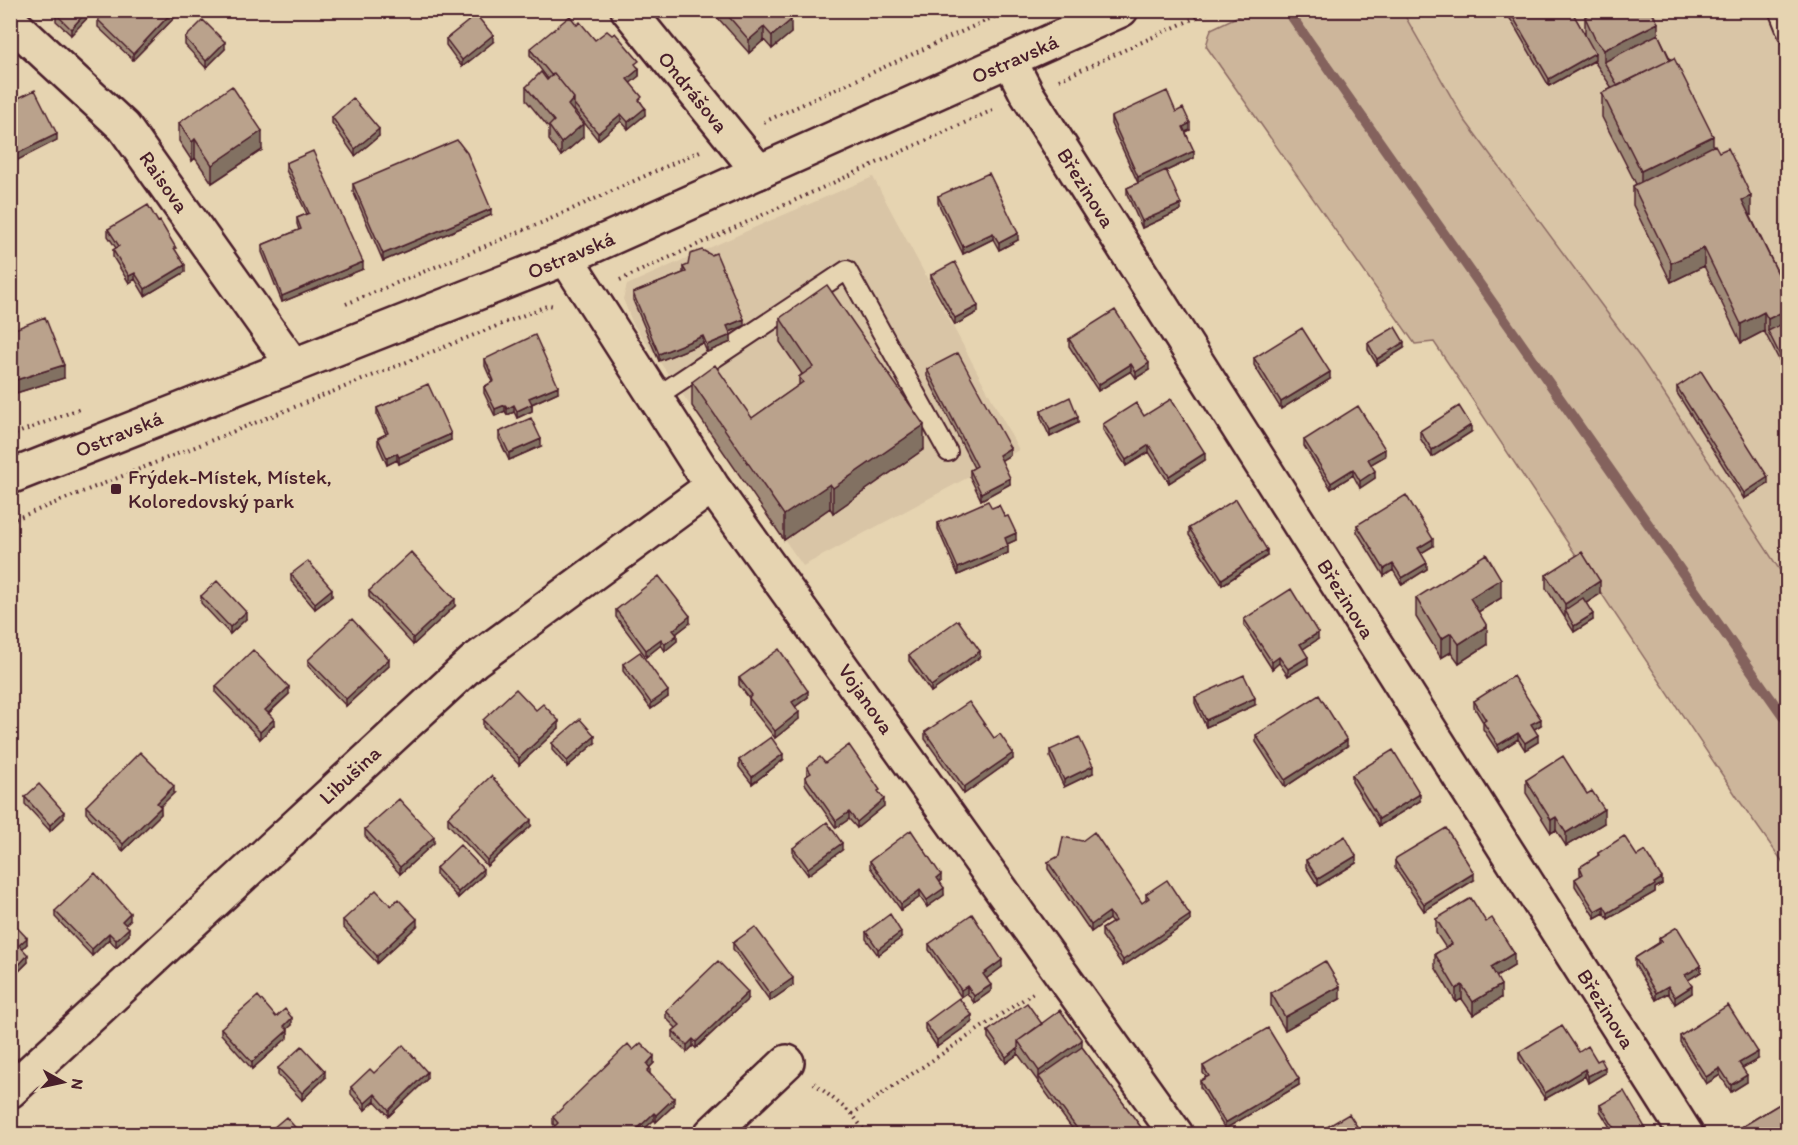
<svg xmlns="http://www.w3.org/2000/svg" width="1798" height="1145" viewBox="0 0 1798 1145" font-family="Itim,sans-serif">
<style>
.built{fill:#d9c5a6}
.green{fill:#cdb69b;stroke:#8c6a63;stroke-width:1.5}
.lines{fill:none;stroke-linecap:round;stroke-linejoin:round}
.stream{stroke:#84625d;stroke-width:10}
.service-casing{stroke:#4a1f2b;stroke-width:22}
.minor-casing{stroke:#4a1f2b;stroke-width:38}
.tertiary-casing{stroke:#4a1f2b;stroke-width:38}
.path{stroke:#4a1f2b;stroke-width:4;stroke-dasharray:1.5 4.5;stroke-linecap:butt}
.service{stroke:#e6d4b1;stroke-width:18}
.minor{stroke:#e6d4b1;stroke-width:33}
.tertiary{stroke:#e6d4b1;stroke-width:33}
.wall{fill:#a08b78;stroke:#4a1f2b;stroke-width:1.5}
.shaded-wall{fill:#827162;stroke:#4a1f2b;stroke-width:1.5}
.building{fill:#baa28c;stroke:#4a1f2b;stroke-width:1.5}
.poi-dot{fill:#4a1f2b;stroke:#e6d4b1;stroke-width:2}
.labels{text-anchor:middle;stroke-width:4.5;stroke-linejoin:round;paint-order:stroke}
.street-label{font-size:21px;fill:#4a1f2b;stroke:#e6d4b1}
.poi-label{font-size:21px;fill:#4a1f2b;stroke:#e6d4b1;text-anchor:start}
</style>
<rect width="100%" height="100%" fill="#e6d4b1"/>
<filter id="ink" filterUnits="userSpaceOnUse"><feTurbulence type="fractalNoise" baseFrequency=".0167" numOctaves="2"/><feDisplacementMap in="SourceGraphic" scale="12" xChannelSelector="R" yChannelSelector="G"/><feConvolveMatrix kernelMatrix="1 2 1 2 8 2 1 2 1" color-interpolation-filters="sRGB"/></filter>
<g filter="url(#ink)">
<path class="built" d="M1402,11H1787V581L1642,360L1464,119Z
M873,177L1019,450L803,566L633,324L623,299L627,285L767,222Z"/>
<path class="green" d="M1249,11H1402L1464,119L1642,360L1787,581V868L1741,803L1434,342L1415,344L1206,46L1211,29Z"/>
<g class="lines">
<path class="stream" d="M1287,10L1788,723"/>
<defs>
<path id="service" d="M1778,10L1788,35
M656,397L847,270L948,452"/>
<path id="minor" d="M628,10L759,172
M10,21L124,127L293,365
M1010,61L1027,94L1686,1134
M566,258L712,486L1176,1134
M10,1091L474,661L712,486
M711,1134L787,1062"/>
<path id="tertiary" d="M10,477L566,258L1121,10"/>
</defs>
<use href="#service" class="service-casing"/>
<use href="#minor" class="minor-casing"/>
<use href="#tertiary" class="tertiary-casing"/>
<path class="path" d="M1059,80L1212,10
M764,122L1009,10
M620,280L995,109
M346,304L548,220L700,151
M10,436L79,409
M10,521L549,305L554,306
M814,1083L852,1114L867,1134
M852,1114L1033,993"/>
<use href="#service" class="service"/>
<use href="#minor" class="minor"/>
<use href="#tertiary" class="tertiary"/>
</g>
<path class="wall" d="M93,10V12L71,35L56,21V14Z
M176,10V16L133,60L98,27V20Z
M717,10H792V17L789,19L791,33L772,49L764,40L749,53L717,17Z
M1497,10H1571L1585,35V17L1658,34L1713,146L1751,215H1750L1788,294V377L1764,331L1741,343L1704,266L1671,282L1633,205V186L1636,184L1602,117V93L1612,88L1594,61L1549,86L1508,15L1501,18Z
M577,25L595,40L639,68V76L630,83L642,104L645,115L628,129L621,121L598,140L574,110L573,112L583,137L561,156L549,140V128L526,100V87L547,80L548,79L530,55V49Z
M185,38L225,49L206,68L185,45Z
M446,39L493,42L462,67L446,45Z
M1176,112L1190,130L1186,132L1194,158L1166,171L1181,210L1142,228L1127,194V188L1138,183L1111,124V117Z
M332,117L379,136L355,156L332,123Z
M179,123L262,150L212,183L195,158L192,161L179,141Z
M286,163L363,269L282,302L262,252V245L299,230L297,224V218L307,214L286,170Z
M353,184L491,215L383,261L353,191Z
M938,196L1018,240L999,250L993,239L963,254L938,203Z
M108,229L176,251L185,272L145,296L135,279L129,283L113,257V250L116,248L108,236Z
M683,267L744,326L730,332L731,342L707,352L703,343L659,361L633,300V293L683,273Z
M931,275L978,312L955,325L931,282Z
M780,318L924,449L833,513L830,508L784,540L692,406V382L752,418L799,385V377L802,374L780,342Z
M10,331L64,378L16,393L10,381Z
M1069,339L1149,370L1136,378L1131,371L1098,391L1069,346Z
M1368,343L1404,348L1377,365L1368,350Z
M1254,358L1330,379L1281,409L1254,365Z
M485,359L558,392L532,404V411L517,418L514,412L507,415L505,411L495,416L484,393V387L492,382L485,366Z
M927,369L1010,455L1001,460L1010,484L981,500L970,477V470L974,468L927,376Z
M1677,387L1768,484L1744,499L1677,393Z
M401,396L451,440L399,464L397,460L387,465L378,445V438L386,434L377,415V408L401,398Z
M1041,411L1078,423L1050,437L1041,418Z
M1103,424L1205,460L1169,483L1149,452L1126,466L1103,430Z
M1420,431L1471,432L1432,457L1420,438Z
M499,432L541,446L509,460L499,439Z
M1304,440L1385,456L1371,464L1375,478L1360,488L1353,475L1331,489L1304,446Z
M992,508L1016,540L1007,544L1008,553L958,575L938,529V523Z
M1357,525L1433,546L1421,553L1427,569L1402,585L1393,570L1384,576L1357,532Z
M1189,528L1267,556L1222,585L1189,535Z
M291,574L332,596L315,609L291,581Z
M1546,575L1600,594L1586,603L1593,620L1574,632L1546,588Z
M369,591L455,606L413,645L369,597Z
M201,596L246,619L230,634L201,603Z
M1416,598H1501L1478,612L1487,645L1459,663L1451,652L1441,658L1416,617Z
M616,610L690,623L676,634L677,641L665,651L661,645L646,657L616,617Z
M1244,619L1318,639L1303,649L1308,664L1288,676L1279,663L1272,669L1244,625Z
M909,655L980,657L931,692L909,661Z
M308,660L389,666L346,706L308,666Z
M623,664L668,697L651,709L623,671Z
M739,678L808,697L795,707L799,719L775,738L749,705V698L739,685Z
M216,686L289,694L269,713L274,725L260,739L216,693Z
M1195,697L1255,705L1206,727L1195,703Z
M1474,701L1541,725L1534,729L1538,742L1525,750L1518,739L1498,752L1483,729V722L1474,707Z
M536,710L559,728L519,765L483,727V720Z
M925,732L994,738L1013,759L964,794L925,739Z
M1256,735L1347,746L1285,787L1256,742Z
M552,743H595L567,767L552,750Z
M1050,750L1093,773L1064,787L1050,757Z
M739,760H783L752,784L739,767Z
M825,763L884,806L857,828L849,819L836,828L805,784V777L808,775L807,774V767Z
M1352,775L1420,801L1379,826L1352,782Z
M1526,780L1604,823L1566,846L1556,830L1551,833L1526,793Z
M174,793L160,806L161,814L123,851L86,813V806Z
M25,797L64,818L50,831L25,804Z
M448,817L531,826L487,866L448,824Z
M365,829L434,843L400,874L365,836Z
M793,848L842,850L808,875L793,855Z
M1598,853L1637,856L1662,884L1655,888V892L1608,919L1604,913L1595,918L1575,886V879L1581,876L1580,874V867L1598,856Z
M1306,860L1356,863L1318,886L1306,867Z
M870,861L941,881L940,882L944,895L927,907L920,897L901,910L870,867Z
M1395,861L1474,880L1424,911L1395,868Z
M1048,862L1142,903L1146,900V894L1190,921L1123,966L1102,936V929L1112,923L1109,919L1091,932L1048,869Z
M436,868L483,875L458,898L436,874Z
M55,911L130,920L125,924L129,935L116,947L109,939L92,956L55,917Z
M1436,919L1514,966L1496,977L1501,998L1473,1015L1462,999L1456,1002L1435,967V954L1446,948L1436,933Z
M10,920L27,944L22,949L28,962L15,975L10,971Z
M343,920L417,926L377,963L343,927Z
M866,932L901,938L878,955L866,939Z
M1659,938L1701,972L1688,980L1692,993L1675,1004L1668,993L1656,1000L1635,965V958L1659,943Z
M733,943L793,985L770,1001L733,949Z
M929,944L1002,967L987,978L991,991L974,1003L967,993L961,997L929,950Z
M1271,993L1340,999L1285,1030L1271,1006Z
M748,999L696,1048L693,1046L687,1052L673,1038V1031L676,1028L666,1018V1011Z
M276,1017L292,1025L287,1029L288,1037L252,1069L221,1034V1028Z
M972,1022L937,1047L925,1029V1023Z
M1042,1024L1082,1047L1146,1134H1076L1018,1054L1006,1063L988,1038V1031Z
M1680,1036L1758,1059L1742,1068L1747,1082L1731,1092L1720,1075L1706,1084L1680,1042Z
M633,1050L654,1063L650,1067V1074L674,1105L656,1122L654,1120L639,1134H551V1130L555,1126L553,1124V1117Z
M1519,1052H1579L1597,1061L1605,1073L1588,1083L1585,1076L1545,1099L1519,1059Z
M1203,1066L1299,1085L1225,1129L1200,1087V1081L1206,1077L1203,1073Z
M278,1068L325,1078L302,1100L278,1075Z
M374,1073L427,1079L389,1116L375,1101L365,1110L351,1094V1087Z
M1788,1093V1134H1740V1128L1783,1102V1095Z
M1600,1105L1647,1134H1614L1600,1111Z"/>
<path class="shaded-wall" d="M88,10H93V12L71,35V29Z
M174,10H176V16L133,60V54Z
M504,10H510L504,15Z
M784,10H792V17L783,24V11Z
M1503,10H1508V15L1501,18V12Z
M791,20V33L772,49V36Z
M1658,23V48L1604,62V50Z
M764,27V40L749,53V40Z
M493,35V42L462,67V60Z
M225,42V49L206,68V61Z
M1595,53V60L1549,86V79Z
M639,69V76L627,86V79Z
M574,98V111L568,118V105Z
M645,108V115L628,129V122Z
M621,114V121L598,140V133Z
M1190,123V130L1183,133V127Z
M583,124V137L561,156V143Z
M379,129V136L355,156V149Z
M262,131V150L212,183V165Z
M57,134V140L10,164V157Z
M1713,136V160L1641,195V171Z
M195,139V158L192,161V142Z
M1194,151V158L1138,184V177Z
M1751,196V215L1742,219V200Z
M1181,204V210L1142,228V221Z
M491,209V215L383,261V254Z
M993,233V239L963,254V247Z
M1018,233V240L999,250V243Z
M1704,248V266L1671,282V263Z
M363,262V269L282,302V296Z
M185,265V272L145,296V289Z
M135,273V279L129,283V276Z
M978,306V312L955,325V318Z
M1788,309V328L1768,331V319Z
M1764,312V331L1741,343V324Z
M744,319V326L727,333V326Z
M731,335V342L707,352V345Z
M703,336V343L659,361V354Z
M1404,342V348L1377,365V359Z
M1149,363V370L1136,378V372Z
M1131,364V371L1098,391V385Z
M64,365V378L16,393V380Z
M1330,372V379L1281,409V402Z
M558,386V392L529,405V398Z
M532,404V411L517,418V411Z
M505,405V411L495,416V409Z
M514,405V412L507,415V409Z
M1078,417V423L1050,437V430Z
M924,425V449L833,513V488Z
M1471,425V432L1432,457V450Z
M451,434V440L399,464V457Z
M541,439V446L509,460V453Z
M1149,445V452L1126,466V460Z
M1010,448V455L999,462V455Z
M1385,449V456L1368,466V459Z
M397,453V460L387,465V458Z
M1205,453V460L1169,483V476Z
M1353,469V475L1331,489V483Z
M1375,471V478L1360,488V481Z
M1768,477V484L1744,499V493Z
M1010,478V484L981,500V493Z
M830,484V508L784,540V515Z
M1016,533V540L1005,545V538Z
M1433,539V546L1418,555V548Z
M1008,546V553L958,575V568Z
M1267,550V556L1222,585V579Z
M1427,563V569L1402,585V578Z
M1393,564V570L1384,576V569Z
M1501,579V598L1470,617V598Z
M1600,581V594L1568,615L1565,610V617V604Z
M332,589V596L315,609V603Z
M455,599V606L413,645V638Z
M246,612V619L230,634V627Z
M1593,614V620L1574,632V626Z
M690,616V623L673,636V630Z
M1487,626V645L1459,663V644Z
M1318,633V639L1300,651V644Z
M1451,633V652L1441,658V639Z
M677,635V641L665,651V644Z
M661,639V645L646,657V650Z
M980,651V657L931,692V686Z
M1279,657V663L1272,669V662Z
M1308,657V664L1288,676V669Z
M389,659V666L346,706V699Z
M289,687V694L265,716V710Z
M668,691V697L651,709V703Z
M808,691V697L792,709V702Z
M1255,698V705L1206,727V720Z
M799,712V719L775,738V731Z
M274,719V725L260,739V732Z
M1541,719V725L1531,731V724Z
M559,721V728L519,765V758Z
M1518,733V739L1498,752V745Z
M1538,735V742L1525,750V743Z
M595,736V743L567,767V761Z
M1347,740V746L1285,787V780Z
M1013,753V759L964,794V787Z
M783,754V760L752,784V777Z
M1093,766V773L1064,787V780Z
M174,786V793L157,810V803Z
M1420,794V801L1379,826V819Z
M884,799V806L857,828V822Z
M161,807V814L123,851V844Z
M1604,809V823L1566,846V833Z
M64,812V818L50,831V825Z
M849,812V819L836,828V821Z
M1556,817V830L1551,833V820Z
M531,820V826L487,866V860Z
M434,837V843L400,874V867Z
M842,843V850L808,875V868Z
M1356,856V863L1318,886V879Z
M483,869V875L458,898V892Z
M1474,873V880L1424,911V904Z
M941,875V881L937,885V878Z
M1662,878V884L1655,888V892L1608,919V913Z
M944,888V895L927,907V900Z
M920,890V897L901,910V904Z
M1604,906V913L1595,918V911Z
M1109,912V919L1091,932V925Z
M130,913V920L122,928V921Z
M1190,915V921L1123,966V960Z
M417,919V926L377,963V956Z
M129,928V935L116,947V940Z
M901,932V938L878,955V949Z
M109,933V939L92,956V949Z
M27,938V944L19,952V945Z
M1514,953V966L1491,980V967Z
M28,955V962L15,975V969Z
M1002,960V967L983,981V974Z
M1701,966V972L1685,982V975Z
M793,978V985L770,1001V994Z
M991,985V991L974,1003V996Z
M1462,985V999L1456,1002V989Z
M1501,985V998L1473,1015V1002Z
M967,986V993L961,997V990Z
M1340,986V999L1285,1030V1017Z
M1668,986V993L1656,1000V993Z
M1692,986V993L1675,1004V997Z
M748,992V999L696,1048V1042Z
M972,1015V1022L937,1047V1040Z
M292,1018V1025L284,1032V1026Z
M288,1030V1037L252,1069V1062Z
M693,1039V1046L687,1052V1045Z
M1082,1040V1053L1039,1077V1084V1071Z
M1018,1048V1054L1006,1063V1057Z
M1758,1052V1059L1739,1070V1063Z
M654,1056V1063L647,1070V1064Z
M1605,1067V1073L1588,1083V1076Z
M1720,1068V1075L1706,1084V1077Z
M1585,1069V1076L1545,1099V1093Z
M325,1071V1078L302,1100V1093Z
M427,1072V1079L389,1116V1110Z
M1747,1075V1082L1731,1092V1085Z
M1299,1079V1085L1225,1129V1123Z
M375,1094V1101L365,1110V1103Z
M674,1098V1105L656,1122V1115Z
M654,1113V1120L639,1134H632Z"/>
<path class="building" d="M59,10H88L71,29L56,14Z
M107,10H174L133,54L98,20Z
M723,10H784L783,11L791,20L772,36L764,27L749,40Z
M1509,10H1571L1595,53L1549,79Z
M1594,10H1651L1658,23L1604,50L1595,39L1585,17Z
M476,15L493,35L462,60L446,39Z
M570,16L577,25L580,22L595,40L607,31L612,35L615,33L639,61L635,64L639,69L627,79L642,97L639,100L645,108L628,122L621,114L598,133L574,104V98L554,73L552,76L530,49Z
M203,20L225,42L206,61L185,38Z
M1658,34L1670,60L1618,86L1604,62Z
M1674,58L1713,136L1641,171L1602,93Z
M541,72L547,80L554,73L574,98L568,105L583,124L561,143L549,126L554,121L526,87Z
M232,86L262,131L212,165L195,139L192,142L179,123Z
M35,90L57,134L10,157V102Z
M1167,91L1176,112L1183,108L1190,123L1183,127L1194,151L1138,177L1111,117Z
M353,98L379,129L355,149L332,117Z
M457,140L467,153L491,209L383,254L353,184Z
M1715,145L1719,152L1728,148L1751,196L1742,200L1788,294V309L1768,319L1764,312L1741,324L1704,248L1671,263L1633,186Z
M313,151L363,262L282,296L262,245L301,229L297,218L309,213L286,163Z
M1166,170L1181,204L1142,221L1127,188Z
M989,173L1018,233L999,243L993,233L963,247L938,196Z
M148,205L158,222L160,221L176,248H174L185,265L145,289L135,273L129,276L113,250L119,246L108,229Z
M702,250L711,255L716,253L744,319L727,326L731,335L707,345L703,336L659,354L633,293L686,272L683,267L688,265L690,254Z
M955,262L978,306L955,318L931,275Z
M827,285L924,425L833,488L830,484L784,515L692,382L715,365L752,418L803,382L799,377L813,367L780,318Z
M1115,310L1149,363L1136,372L1131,364L1098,385L1069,339Z
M45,317L64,365L16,380L10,368V331Z
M1788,321V371L1768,331Z
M1395,327L1404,342L1377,359L1368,343Z
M1302,328L1330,372L1281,402L1254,358Z
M535,335L558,386L529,398L532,404L517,411L514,405L507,409L505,405L495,409L484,387L494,381L485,359Z
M958,353L1010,448L999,455L1010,478L981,493L970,470L977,466L927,369Z
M1701,371L1768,477L1744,493L1677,387Z
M428,384L451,434L399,457L397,453L387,458L378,438L388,433L377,408L402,397L401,396Z
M1070,397L1078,417L1050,430L1041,411Z
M1171,399L1205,453L1169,476L1149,445L1126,460L1103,424L1136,403L1144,416Z
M1358,406L1385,449L1368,459L1375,471L1360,481L1353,469L1331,483L1304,440Z
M1459,406L1471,425L1432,450L1420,431Z
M531,418L541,439L509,453L499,432Z
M1406,495L1433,539L1418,548L1427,563L1402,578L1393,564L1384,569L1357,525Z
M1236,499L1267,550L1222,579L1189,528Z
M988,501L992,508L999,505L1005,517L1008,516L1016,533L1005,538L1008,546L958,568L938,523Z
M411,552L455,599L413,638L369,591Z
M1582,552L1600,581L1565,604L1546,575Z
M1486,554L1501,579L1470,598L1487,626L1459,644L1451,633L1441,639L1416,598Z
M308,561L332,589L315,603L291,574Z
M659,576L690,616L673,630L677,635L665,644L661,639L646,650L616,610Z
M217,581L246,612L230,627L201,596Z
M1291,589L1318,633L1300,644L1308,657L1288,669L1279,657L1272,662L1244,619Z
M1583,598L1593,614L1574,626L1565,610Z
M352,619L389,659L346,699L308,660Z
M958,620L980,651L931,686L909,655Z
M779,649L808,691L792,702L799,712L775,731L749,698L752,695L739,678Z
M253,650L289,687L265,710L274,719L260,732L216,686Z
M640,652L668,691L651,703L623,664Z
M1244,675L1255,698L1206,720L1195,697Z
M1513,676L1541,719L1531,724L1538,735L1525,743L1518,733L1498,745L1483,722L1486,720L1474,701Z
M516,689L536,710L543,704L559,721L519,758L483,720Z
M1319,695L1347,740L1285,780L1256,735Z
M969,702L994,738L1000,734L1013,753L964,787L925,732Z
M580,719L595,736L567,761L552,743Z
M771,737L783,754L752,777L739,760Z
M1079,737L1093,766L1064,780L1050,750Z
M849,745L880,790L878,791L884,799L857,822L849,812L836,821L805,777L811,773L807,767L820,757L825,763Z
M1393,750L1420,794L1379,819L1352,775Z
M140,752L174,786L157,803L161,807L123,844L86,806Z
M1563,756L1587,794L1592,791L1604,809L1566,833L1556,817L1551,820L1526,780Z
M491,776L531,820L487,860L448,817Z
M39,784L64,812L50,825L25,797Z
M399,799L434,837L400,867L365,829Z
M827,822L842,843L808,868L793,848Z
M1446,828L1474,873L1424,904L1395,861L1396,858Z
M911,830L941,875L937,878L944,888L927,900L920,890L901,904L870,861Z
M1094,832L1142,903L1149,898L1146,894L1167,880L1190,915L1123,960L1102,929L1115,921L1109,912L1091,925L1048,862L1059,856L1063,837L1082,841Z
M1345,836L1356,856L1318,879L1306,860Z
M1624,836L1637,856L1645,851L1662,878L1654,883L1655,885L1608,913L1604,906L1595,911L1575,879L1583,874L1580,867L1599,855L1598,853Z
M460,845L483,869L458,892L436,868Z
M95,873L130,913L122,921L129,928L116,940L109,933L92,949L55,911Z
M376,890L391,906L398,899L417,919L377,956L343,920Z
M1471,898L1486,922L1492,918L1514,953L1491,967L1501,985L1473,1002L1462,985L1456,989L1435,954L1452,944L1436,919Z
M890,914L901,932L878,949L866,932Z
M972,914L1002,960L983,974L991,985L974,996L967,986L961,990L929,944Z
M10,920L27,938L19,945L28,955L15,969L10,964Z
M755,927L793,978L770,994L733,943Z
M1677,927L1701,966L1685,975L1692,986L1675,997L1668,986L1656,993L1635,958L1662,941L1659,938Z
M718,961L748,992L696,1042L693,1039L687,1045L673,1031L680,1025L666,1011Z
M1325,961L1340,986L1285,1017L1271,993Z
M258,996L276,1017L285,1009L292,1018L284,1026L288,1030L252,1062L221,1028Z
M959,998L972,1015L937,1040L925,1023Z
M1027,1003L1042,1024L1018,1041V1048L1006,1057L988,1031Z
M1728,1005L1758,1052L1739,1063L1747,1075L1731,1085L1720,1068L1706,1077L1680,1036Z
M1060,1010L1082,1040L1039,1071L1018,1041Z
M1562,1026L1579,1052L1588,1046L1597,1061L1601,1059L1605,1067L1588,1076L1585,1069L1545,1093L1519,1052Z
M1268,1028L1299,1079L1225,1123L1200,1081L1209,1076L1203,1066Z
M641,1043L654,1056L647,1064L650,1068L647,1071L674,1098L656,1115L654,1113L632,1134H555L551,1130L558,1123L553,1117L628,1044L633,1050Z
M403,1045L427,1072L389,1110L375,1094L365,1103L351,1087L370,1069L374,1073Z
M302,1046L325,1071L302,1093L278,1068Z
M1082,1047L1146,1134H1081L1039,1077Z
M1624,1091L1647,1131L1641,1134H1618L1600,1105Z
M1788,1093V1102L1783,1095Z
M1783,1102L1788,1108V1134H1744L1740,1128Z
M1349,1114L1360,1131L1355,1134H1318L1317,1133Z
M286,1117L301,1134H266Z
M1541,1128L1545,1134H1529Z
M1523,1130L1526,1134H1516Z"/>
</g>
<rect class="poi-dot" x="110" y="483" width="12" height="12" rx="3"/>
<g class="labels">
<g class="street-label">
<text transform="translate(1015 59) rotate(-24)" y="7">Ostravská</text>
<text transform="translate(693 92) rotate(51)" y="7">Ondrášova</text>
<text transform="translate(164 182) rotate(55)" y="7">Raisova</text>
<text transform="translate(1086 188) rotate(58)" y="7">Březinova</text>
<text transform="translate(571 255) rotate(-23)" y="7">Ostravská</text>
<text transform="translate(119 434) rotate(-22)" y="7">Ostravská</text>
<text transform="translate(1346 599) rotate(58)" y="7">Březinova</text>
<text transform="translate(866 699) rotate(55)" y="7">Vojanova</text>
<text transform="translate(350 775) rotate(-43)" y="7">Libušina</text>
<text transform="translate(1606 1009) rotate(58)" y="7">Březinova</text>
</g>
<g class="poi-label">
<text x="128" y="484">Frýdek-Místek, Místek,<tspan x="128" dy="24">Koloredovský park</tspan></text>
</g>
</g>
<rect width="1798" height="1145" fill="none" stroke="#e6d4b1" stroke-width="36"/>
<rect x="18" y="18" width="1762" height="1109" fill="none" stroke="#4a1f2b" stroke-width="2" filter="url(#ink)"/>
<g transform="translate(63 1082) rotate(98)" stroke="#e6d4b1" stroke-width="4.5" paint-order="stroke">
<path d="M0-4.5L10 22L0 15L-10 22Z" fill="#4a1f2b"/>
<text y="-9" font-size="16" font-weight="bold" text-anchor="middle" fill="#4a1f2b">N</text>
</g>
</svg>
